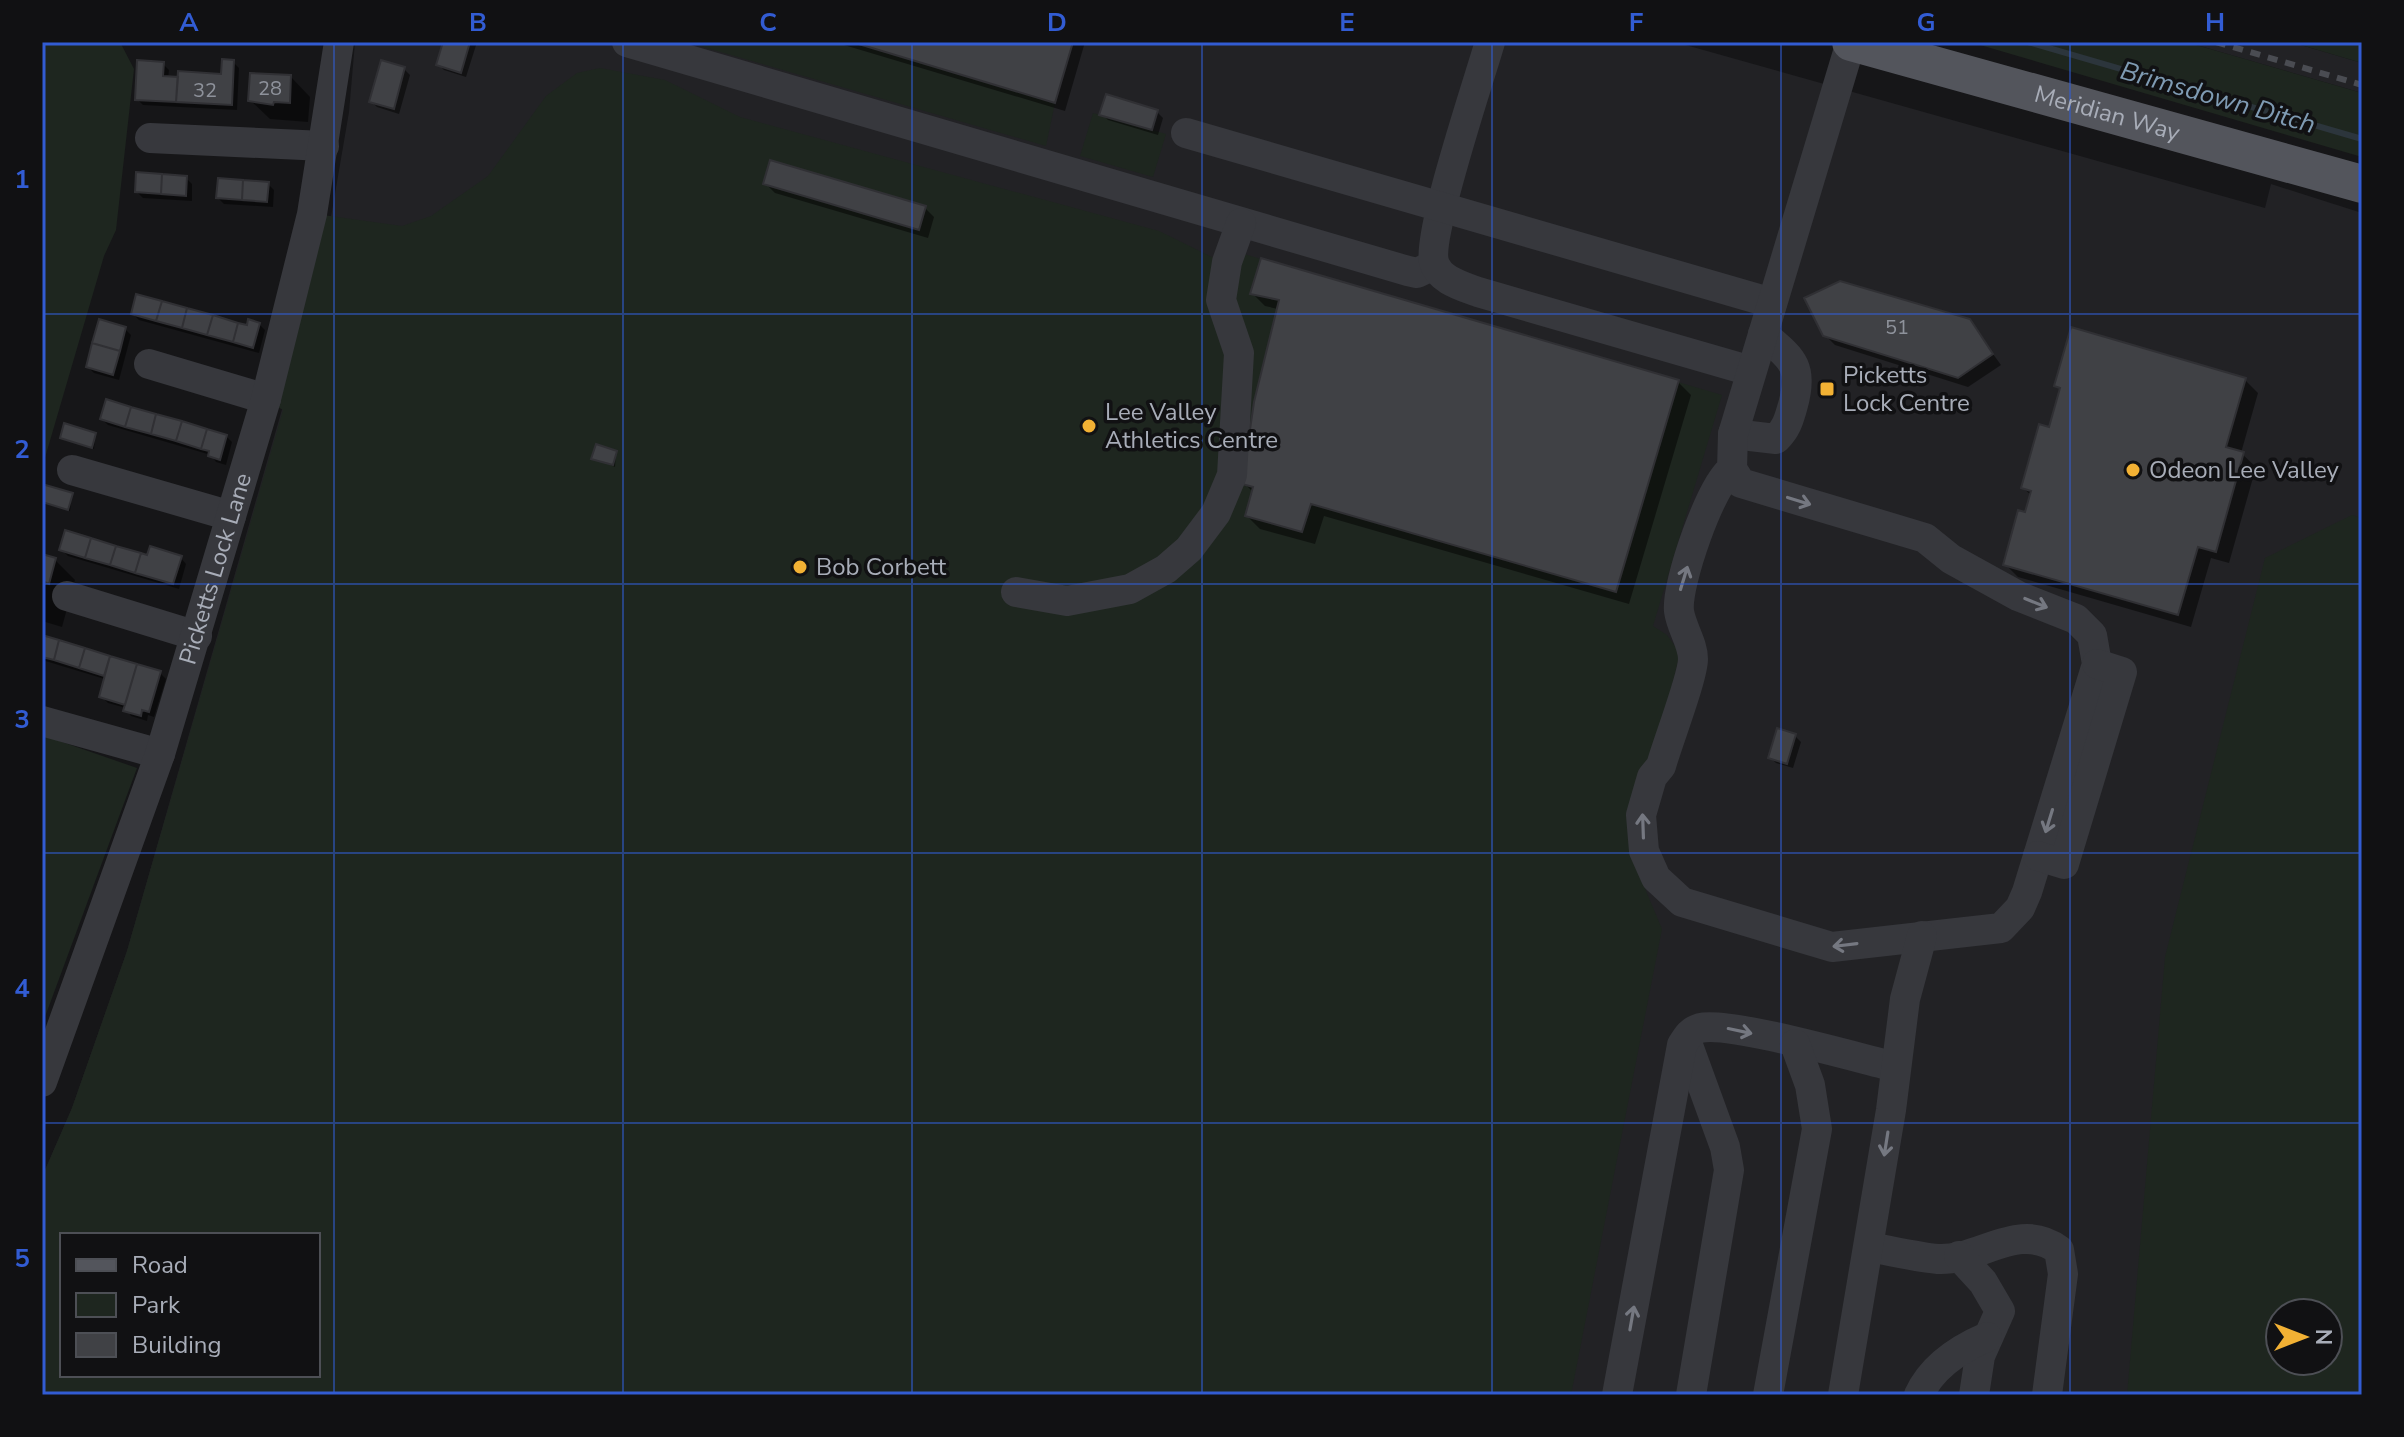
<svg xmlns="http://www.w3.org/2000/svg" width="2404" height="1437" viewBox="0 0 2404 1437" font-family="'Nunito Sans',sans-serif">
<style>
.built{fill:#222225;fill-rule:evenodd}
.green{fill:#1e261f;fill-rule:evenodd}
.shadow{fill:#0007}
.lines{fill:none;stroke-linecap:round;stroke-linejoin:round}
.stream{stroke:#2c353c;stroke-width:6}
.building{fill:#404145;stroke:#303034;stroke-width:2}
.minor{stroke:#37383d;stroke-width:30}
.major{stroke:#53555c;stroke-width:38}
.rail{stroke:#4a4c52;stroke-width:6;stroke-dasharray:10 8;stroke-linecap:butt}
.oneway{stroke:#757881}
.grid{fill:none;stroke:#325cd3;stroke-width:2;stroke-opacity:0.55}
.poi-dot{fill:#f2b134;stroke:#111113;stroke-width:3}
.labels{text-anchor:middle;stroke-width:7;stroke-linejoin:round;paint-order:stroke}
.number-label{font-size:20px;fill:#8e929b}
.street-label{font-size:24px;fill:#a8adb8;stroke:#111113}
.poi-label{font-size:24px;fill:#a8adb8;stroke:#111113;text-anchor:start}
.water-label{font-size:26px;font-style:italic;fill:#7f9bb3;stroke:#111113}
.neatline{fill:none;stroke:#325cd3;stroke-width:3}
.grid-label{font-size:26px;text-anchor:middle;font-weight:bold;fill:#325cd3}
</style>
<rect width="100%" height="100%" fill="#161618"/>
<path class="built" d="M355,42H1675L2265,208L2271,184L2362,213V1395H42V1177L72,1108L127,951L301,343L331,217L349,112ZM62,1235H318V1375H62ZM2280,1313H2328V1361H2280Z
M2186,42H2291L2362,63V93Z"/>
<path class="green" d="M42,42H120L134,69L116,230L104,256L42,468Z
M686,42H851L1055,103L1046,146Z
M1970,42H2186L2362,93V157Z
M2291,42H2362V63Z
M600,68L665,80L740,117L1159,231L1218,260L1244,254L1722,395L1653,626L1667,635L1680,653L1630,853L1662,929L1571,1395H42V1177L72,1108L127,951L283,410L276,406L323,215L402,226L431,216L488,176L546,96L577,73ZM62,1235H318V1375H62Z
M1093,113L1166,134L1153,177L1080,156Z
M2352,515L2362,518V1395H2127L2165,957L2265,558ZM2280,1313H2328V1361H2280Z
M42,735L137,768L42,1025Z"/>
<path class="shadow" d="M445,42H477L466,77L444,70L438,64Z
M834,42H1085L1065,111Z
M233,62L239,68L237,110L143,105L137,99L163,64L169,70L168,79L223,76Z
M404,69L410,75L399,114L377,107L371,101Z
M291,77L310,97L308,122L270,119L250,100Z
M1157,112L1163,118L1158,135L1108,120L1102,114Z
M186,178L192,184V201L143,198L137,192Z
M765,183L925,208L934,217L928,238L775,193Z
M268,184L274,190L273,207L224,204L218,198Z
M1252,293L1678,382L1691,395L1629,604L1324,516L1315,544L1260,529L1247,516L1254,493L1244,483L1278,309L1265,306Z
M133,314L248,327L259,324L265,330L259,353L139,320Z
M1969,321L2001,365L1968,387L1835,345L1825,335Z
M125,329L131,335L119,380L94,373L88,367Z
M2245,380L2258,393L2241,453L2256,467L2229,563L2211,558L2191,627L2018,577L2005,564L2032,496L2023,488L2051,429L2062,391L2056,385Z
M102,419L226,436L232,442L226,465L216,462L211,455L108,425Z
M95,435L94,449L62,437Z
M616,452L615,467L594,458Z
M42,486L72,495L70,511L42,503Z
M62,550L180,557L186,564L179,589L68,556Z
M42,556L55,560L75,580L62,627L42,621Z
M42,637L160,673L166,679L154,717L148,715L147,721L131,716L126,708L108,703L102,697L108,680L42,660Z
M1795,736L1801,742L1793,768L1776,763L1770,757Z"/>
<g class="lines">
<path class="stream" d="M2028,42L2362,139"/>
</g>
<path class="building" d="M443,42H470L461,73L436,65Z
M852,42H1073L1055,103Z
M222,59L234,60L232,105L176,102L178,71L221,74Z
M137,60L164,62L163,76L178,77L176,102L135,100Z
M381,60L405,67L394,109L369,102Z
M250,73L291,75L290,103L274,102L273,105L248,101Z
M1106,94L1158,110L1152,130L1099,115Z
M770,160L926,206L919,230L763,184Z
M136,172L162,174L161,194L135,192Z
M162,174L187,176L186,196L161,194Z
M218,178L243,180L242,200L216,198Z
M243,180L269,182L267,202L242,200Z
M1261,258L1679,380L1616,592L1311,504L1302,532L1245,516L1253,487L1242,484L1254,402L1279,300L1250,294Z
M1840,281L1970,319L1993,354L1958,378L1823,336L1804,298Z
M136,294L162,301L156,321L131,314Z
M162,301L187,308L182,328L156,321Z
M187,308L213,315L207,335L182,328Z
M213,315L238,323L233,342L207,335Z
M99,319L126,327L120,351L92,343Z
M248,319L260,323L253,348L233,342L238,323L247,325Z
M2071,327L2246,378L2226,447L2244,452L2216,552L2198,547L2178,615L2003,565L2018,510L2025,512L2031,491L2021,488L2039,424L2049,427L2060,388L2054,386Z
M92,343L120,351L113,375L86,367Z
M106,399L131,407L125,427L100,419Z
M131,407L156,414L151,434L125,427Z
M156,414L182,421L176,441L151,434Z
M182,421L207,429L201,449L176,441Z
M64,423L96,433L92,448L60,438Z
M207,429L227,435L220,460L208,456L209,451L201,449Z
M596,444L617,451L613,465L591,459Z
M42,484L73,493L68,510L42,502Z
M65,530L91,538L85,558L59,550Z
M91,538L116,546L110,565L85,558Z
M116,546L141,553L135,573L110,565Z
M150,546L182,556L173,584L135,573L141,553L147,555Z
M42,554L56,558L49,584L42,581Z
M42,635L59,640L54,660L42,657Z
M59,640L85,648L79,668L54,660Z
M85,648L110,656L104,676L79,668Z
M110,656L137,664L125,705L99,697Z
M137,664L161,671L149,712L142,710L141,716L123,711Z
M1777,728L1796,734L1787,764L1768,758Z"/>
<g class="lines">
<g class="minor">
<path d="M627,42L1408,271L1417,273L1434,265"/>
<path d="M1490,42C1479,80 1427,234 1434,262C1439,280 1462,286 1478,292L1751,371"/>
<path d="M1186,133L1772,303"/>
<path d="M150,138L324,146"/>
<path d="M149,364L266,399"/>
<path d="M1733,434L1776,439C1787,428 1789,419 1793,405C1804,365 1791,358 1763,334"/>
<path d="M1732,469C1711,484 1676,584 1679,611C1681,627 1693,643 1693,659C1693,677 1667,744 1661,766L1652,777L1641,815L1644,851L1656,878L1682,902L1832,947L2001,928L2020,908L2027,892L2097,664L2092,635L2076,619L2018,596L1951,559L1925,538L1741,483L1732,469L1733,434L1851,42"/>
<path d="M72,470L231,516"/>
<path d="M1016,592L1067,601L1130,589L1166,569L1189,549L1216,513L1232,475L1239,353L1221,300L1227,262L1241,223"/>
<path d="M67,596L197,636"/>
<path d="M42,721L160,754"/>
<path d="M2038,856L2064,864L2122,672L2097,664"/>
<path d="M1686,1040L1725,1147L1729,1170L1691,1395"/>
<path id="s1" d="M42,1082L160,754L266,399L312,214L339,42"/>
<path d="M1869,1247C1892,1251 1916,1257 1938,1259C1980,1261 2019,1220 2059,1250L2063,1274L2047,1395"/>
<path d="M1959,1256L1983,1282L2000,1311L1980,1356L1974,1395"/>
<path d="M1617,1395L1682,1045C1687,1037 1690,1031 1700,1028C1730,1021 1858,1058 1896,1067"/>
<path d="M1768,1395L1817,1129L1810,1085L1795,1044"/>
<path d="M1843,1395L1891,1110L1905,999L1922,936"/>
<path d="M1919,1395C1932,1366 1959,1349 1987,1337"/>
</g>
<path class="major" id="s2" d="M1851,42L2362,184"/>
<path class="rail" d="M2216,42L2362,85"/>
</g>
<defs><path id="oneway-shaft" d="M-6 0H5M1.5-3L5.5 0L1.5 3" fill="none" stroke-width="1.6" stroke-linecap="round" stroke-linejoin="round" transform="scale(2)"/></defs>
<g class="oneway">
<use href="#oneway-shaft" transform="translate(1799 501) rotate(17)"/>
<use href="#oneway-shaft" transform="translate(1684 578) rotate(-73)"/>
<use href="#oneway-shaft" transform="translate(2036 603) rotate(22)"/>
<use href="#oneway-shaft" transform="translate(2049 821) rotate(107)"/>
<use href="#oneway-shaft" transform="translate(1643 826) rotate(-92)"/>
<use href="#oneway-shaft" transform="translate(1845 945) rotate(173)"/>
<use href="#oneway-shaft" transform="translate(1740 1031) rotate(12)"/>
<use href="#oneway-shaft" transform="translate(1886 1144) rotate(99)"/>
<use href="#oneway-shaft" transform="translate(1632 1318) rotate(-80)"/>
</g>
<path class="grid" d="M334,42V1395M623,42V1395M912,42V1395M1202,42V1395M1492,42V1395M1781,42V1395M2070,42V1395M42,314H2362M42,584H2362M42,853H2362M42,1123H2362"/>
<g class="poi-dot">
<rect x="1819" y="381" width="16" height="16" rx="4"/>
<circle cx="1089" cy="426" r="8"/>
<circle cx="2133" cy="470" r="8"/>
<circle cx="800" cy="567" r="8"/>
</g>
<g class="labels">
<g class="number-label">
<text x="270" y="95">28</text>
<text x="205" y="97">32</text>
<text x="1897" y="334">51</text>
</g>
<g class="street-label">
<text dy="8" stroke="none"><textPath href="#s2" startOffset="266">Meridian Way</textPath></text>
<text dy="8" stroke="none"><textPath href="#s1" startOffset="542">Picketts Lock Lane</textPath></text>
</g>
<g class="poi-label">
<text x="1843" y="383">Picketts<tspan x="1843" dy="28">Lock Centre</tspan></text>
<text x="1105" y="420">Lee Valley<tspan x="1105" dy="28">Athletics Centre</tspan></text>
<text x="2149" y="478">Odeon Lee Valley</text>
<text x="816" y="575">Bob Corbett</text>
</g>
<g class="water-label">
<text transform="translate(2218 97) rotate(16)" y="9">Brimsdown Ditch</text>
</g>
</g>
<rect width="2404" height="1437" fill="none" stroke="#111113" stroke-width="88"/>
<rect x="60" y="1233" width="260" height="144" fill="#111113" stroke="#4d4f55" stroke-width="2"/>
<rect x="76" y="1259" width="40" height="12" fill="#53555c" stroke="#4d4f55" stroke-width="2"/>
<text x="132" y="1273" font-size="24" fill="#a8adb8">Road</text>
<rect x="76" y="1293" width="40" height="24" fill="#1e261f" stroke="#4d4f55" stroke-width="2"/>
<text x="132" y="1313" font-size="24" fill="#a8adb8">Park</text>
<rect x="76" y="1333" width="40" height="24" fill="#404145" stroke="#4d4f55" stroke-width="2"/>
<text x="132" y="1353" font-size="24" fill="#a8adb8">Building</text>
<g transform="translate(2304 1337) rotate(90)"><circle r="38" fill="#111113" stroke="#4d4f55" stroke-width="2"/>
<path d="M0-6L14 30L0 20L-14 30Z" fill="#f2b134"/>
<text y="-12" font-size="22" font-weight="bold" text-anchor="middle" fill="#a8adb8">N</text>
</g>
<rect x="44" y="44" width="2316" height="1349" class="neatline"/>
<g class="grid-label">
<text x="189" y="31">A</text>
<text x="478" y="31">B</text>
<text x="768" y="31">C</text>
<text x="1057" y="31">D</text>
<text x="1347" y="31">E</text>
<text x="1636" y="31">F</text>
<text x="1926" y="31">G</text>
<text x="2215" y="31">H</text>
<text x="22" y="188">1</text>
<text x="22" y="458">2</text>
<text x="22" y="728">3</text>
<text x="22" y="997">4</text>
<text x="22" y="1267">5</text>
</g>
</svg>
